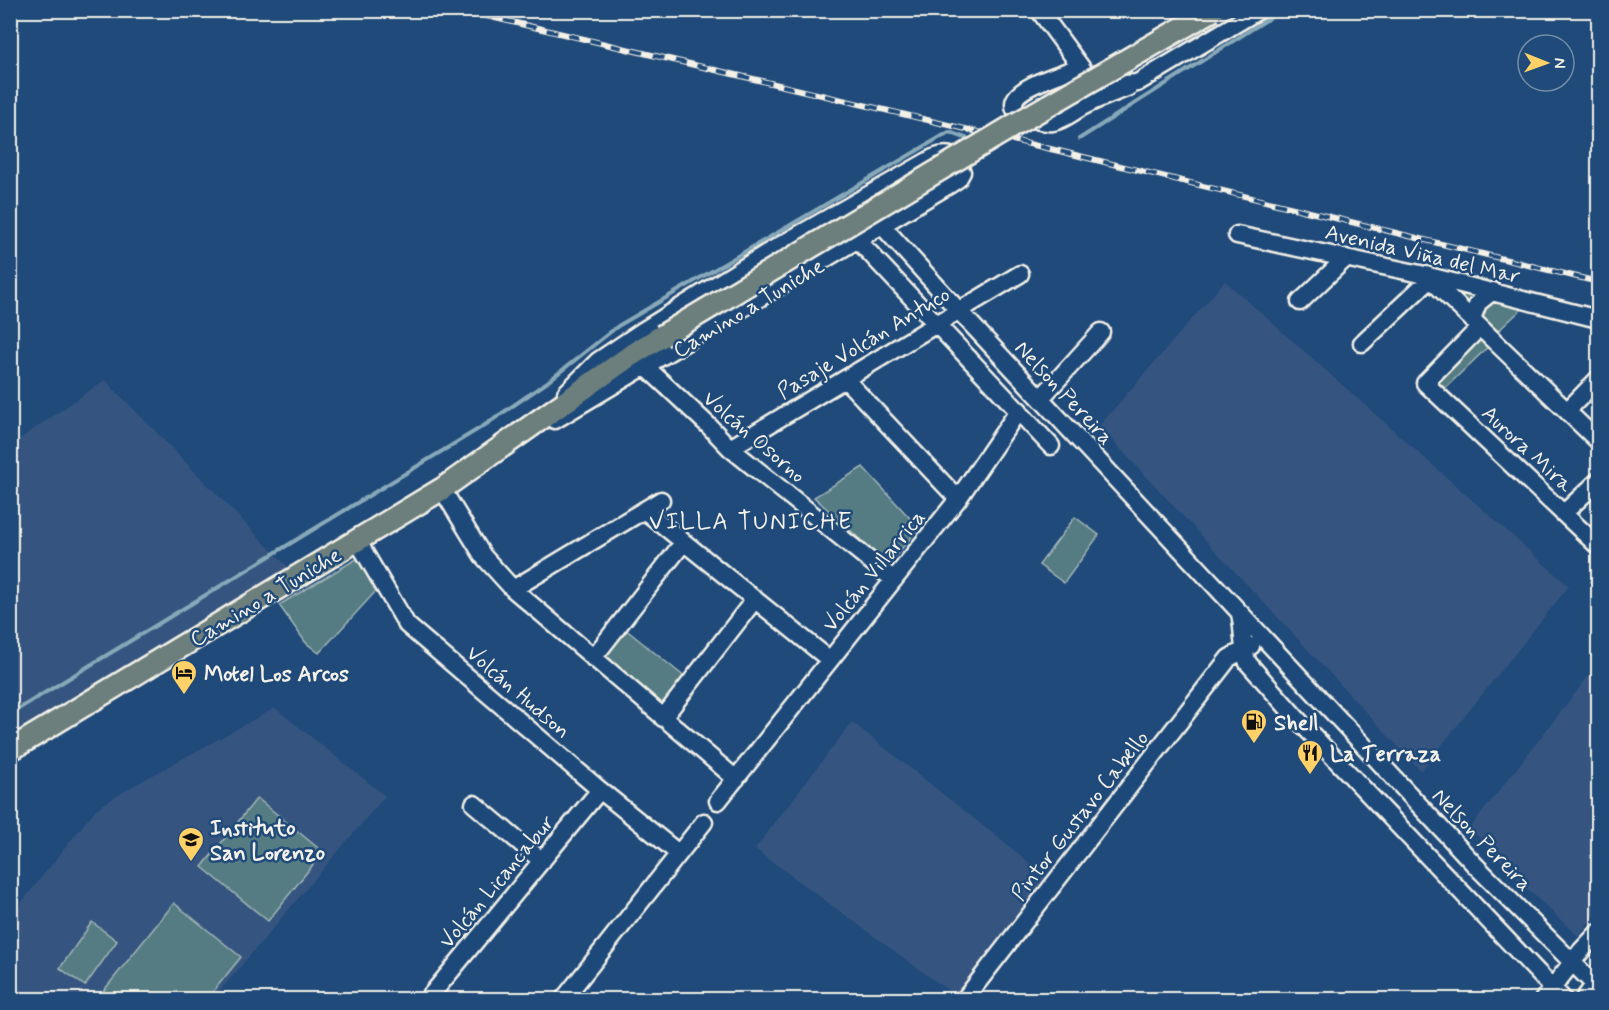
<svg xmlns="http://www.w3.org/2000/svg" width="1609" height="1010" viewBox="0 0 1609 1010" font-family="Mynerve,sans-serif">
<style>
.built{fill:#365580}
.green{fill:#557c83;stroke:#a4b6b6;stroke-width:1.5}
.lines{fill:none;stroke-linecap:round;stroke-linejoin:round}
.stream{stroke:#88a9b9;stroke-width:4}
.minor-casing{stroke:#f4f1e8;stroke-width:21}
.major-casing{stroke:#f4f1e8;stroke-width:26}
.minor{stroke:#1f4a7a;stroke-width:16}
.major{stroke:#6c7f7c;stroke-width:21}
.rail-casing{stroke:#f4f1e8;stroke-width:6}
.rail{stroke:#1f4a7a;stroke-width:4;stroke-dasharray:11;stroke-linecap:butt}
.major-bridge-casing{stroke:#f4f1e8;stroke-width:26;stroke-linecap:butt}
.major-bridge{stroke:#6c7f7c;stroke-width:21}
.labels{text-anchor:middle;stroke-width:5;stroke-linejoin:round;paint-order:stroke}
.street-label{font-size:22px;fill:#f4f1e8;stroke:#1f4a7a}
.poi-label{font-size:22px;font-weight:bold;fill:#f4f1e8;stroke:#1f4a7a;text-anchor:start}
.neighbourhood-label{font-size:24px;letter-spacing:1.5px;fill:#f4f1e8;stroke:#1f4a7a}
</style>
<rect width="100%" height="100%" fill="#1f4a7a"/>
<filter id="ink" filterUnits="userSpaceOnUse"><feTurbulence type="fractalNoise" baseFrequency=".0167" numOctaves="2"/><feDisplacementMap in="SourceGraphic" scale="12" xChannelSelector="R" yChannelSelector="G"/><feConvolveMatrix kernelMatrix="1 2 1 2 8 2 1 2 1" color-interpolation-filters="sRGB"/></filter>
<g filter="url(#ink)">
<path class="built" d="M1225,281L1569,586L1421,771L1099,426Z
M105,380L288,567L11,736V445Z
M1598,664V912L1578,936L1523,885L1470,828Z
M275,708L385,796L213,999H11L10,917L96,809L131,787Z
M852,722L1049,878L957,997L755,849Z"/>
<path class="green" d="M1455,293L1524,307L1497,332Z
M1480,327L1494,341L1438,395L1425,383Z
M863,467L919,528L888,565L814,497Z
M1075,517L1099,535L1064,583L1039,565Z
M358,558L378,589L319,653L306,643L279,605Z
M624,628L686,678L664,705L603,656Z
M257,798L323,852L268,921L202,867Z
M174,903L241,957L207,999H97Z
M92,922L117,941L85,986L60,968Z"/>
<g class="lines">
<path class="stream" d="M1079,139L1282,10
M10,714L485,425L546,383L618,326L949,132L968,139"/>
<defs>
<path id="minor" d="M1039,10L1089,78C1105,85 1121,85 1137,83L1259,10
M1079,67C1065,73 1013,87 1014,104C1014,110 1017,113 1022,115C1031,119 1043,123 1053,122C1065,120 1075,110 1086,105C1099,98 1114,93 1129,87
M859,200L959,311L1475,865L1598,988
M851,233L1051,446
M1237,235L1425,275L1598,319
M1426,275L1598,441
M1300,302L1346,258
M1472,319L1478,303L1493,291
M1480,327L1425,383L1598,546
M1362,343L1430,279
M646,367L708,425L730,448L894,580
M845,379L958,499
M1041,398L1101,332
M1567,411L1598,379
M555,420L949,185L958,179L962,172C957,155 949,152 933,158L765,254L644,330L598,361L566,393
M730,448L1020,274
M442,489L483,556L513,589L736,779
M644,510L830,660
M1564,513L1598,481
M357,540L407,625L600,790L678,853
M513,589L661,500
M1240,614C1244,630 1241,647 1248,663L1300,722L1564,1000
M593,658L683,543
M663,718L755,599
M718,801L958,499L1019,410
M474,804L542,861
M427,1000L600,790
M563,1000L704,822
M964,1000L1229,658L1251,646
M1543,1000L1581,951L1598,933
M1583,1000L1598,980"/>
<path id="major" d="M10,750L442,489L630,356L662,336"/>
</defs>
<use href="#minor" class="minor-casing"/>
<use href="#major" class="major-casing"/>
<use href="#minor" class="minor"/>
<use href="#major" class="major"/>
<defs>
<path id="rail" d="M461,10L1059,151L1598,282"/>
</defs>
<use href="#rail" class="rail-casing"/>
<use href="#rail" class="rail"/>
<defs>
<path id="major-bridge" d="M662,336L1016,124L1213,10"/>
</defs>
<use href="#major-bridge" class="major-bridge-casing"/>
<use href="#major-bridge" class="major-bridge"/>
</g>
</g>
<defs>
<symbol id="hotel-pin" viewBox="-11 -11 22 30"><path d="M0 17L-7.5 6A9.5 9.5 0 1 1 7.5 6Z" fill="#ffd166" stroke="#1f4a7a"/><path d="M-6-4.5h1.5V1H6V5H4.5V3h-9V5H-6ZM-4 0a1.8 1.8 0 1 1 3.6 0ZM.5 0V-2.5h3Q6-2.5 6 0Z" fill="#111"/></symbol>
<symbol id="fuel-pin" viewBox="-11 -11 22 30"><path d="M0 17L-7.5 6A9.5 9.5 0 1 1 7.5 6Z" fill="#ffd166" stroke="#1f4a7a"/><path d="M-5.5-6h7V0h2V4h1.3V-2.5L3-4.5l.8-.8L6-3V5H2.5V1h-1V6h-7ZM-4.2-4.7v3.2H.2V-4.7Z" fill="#111"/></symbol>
<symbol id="restaurant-pin" viewBox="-11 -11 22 30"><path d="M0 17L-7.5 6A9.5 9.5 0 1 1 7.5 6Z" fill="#ffd166" stroke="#1f4a7a"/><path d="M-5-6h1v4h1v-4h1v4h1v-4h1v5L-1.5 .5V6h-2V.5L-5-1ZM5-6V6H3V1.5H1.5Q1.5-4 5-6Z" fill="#111"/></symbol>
<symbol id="school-pin" viewBox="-11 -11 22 30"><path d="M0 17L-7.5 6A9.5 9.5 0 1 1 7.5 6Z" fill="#ffd166" stroke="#1f4a7a"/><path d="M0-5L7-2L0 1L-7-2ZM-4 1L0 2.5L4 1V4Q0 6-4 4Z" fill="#111"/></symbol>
</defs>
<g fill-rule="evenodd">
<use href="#hotel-pin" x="169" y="658" width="30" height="40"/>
<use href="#fuel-pin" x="1239" y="707" width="30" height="40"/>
<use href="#restaurant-pin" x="1295" y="738" width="30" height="40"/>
<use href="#school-pin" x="176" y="825" width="30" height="40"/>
</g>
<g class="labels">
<g class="street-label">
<text transform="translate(1423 253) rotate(13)" y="8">Avenida Viña del Mar</text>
<text transform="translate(748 307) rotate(-31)" y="8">Camino a Tuniche</text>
<text transform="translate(863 342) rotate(-31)" y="8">Pasaje Volcán Antuco</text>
<text transform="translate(1065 392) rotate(47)" y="8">Nelson Pereira</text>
<text transform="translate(755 436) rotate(41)" y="8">Volcán Osorno</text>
<text transform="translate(1528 448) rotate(43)" y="8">Aurora Mira</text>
<text transform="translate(873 570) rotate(-51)" y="8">Volcán Villarrica</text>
<text transform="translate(265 596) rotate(-31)" y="8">Camino a Tuniche</text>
<text transform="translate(519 691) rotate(41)" y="8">Volcán Hudson</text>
<text transform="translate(1079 815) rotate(-52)" y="8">Pintor Gustavo Cabello</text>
<text transform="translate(1483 839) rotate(46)" y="8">Nelson Pereira</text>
<text transform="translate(496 881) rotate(-50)" y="8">Volcán Licancabur</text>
</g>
<g class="poi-label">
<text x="204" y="681">Motel Los Arcos</text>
<text x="1274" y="730">Shell</text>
<text x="1330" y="761">La Terraza</text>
<text x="210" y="835">Instituto<tspan x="210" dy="25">San Lorenzo</tspan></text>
</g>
<g class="neighbourhood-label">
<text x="751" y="529">VILLA TUNICHE</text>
</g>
</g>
<rect width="1609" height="1010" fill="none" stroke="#1f4a7a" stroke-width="36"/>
<rect x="18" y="18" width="1573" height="974" fill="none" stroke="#f4f1e8" stroke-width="2" filter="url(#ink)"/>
<g transform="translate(1546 63) rotate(91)"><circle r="28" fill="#1f4a7a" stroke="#748da6" stroke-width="1.5"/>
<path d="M0-4.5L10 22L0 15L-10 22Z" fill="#ffd166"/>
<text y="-9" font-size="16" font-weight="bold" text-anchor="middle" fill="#f4f1e8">N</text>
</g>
</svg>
